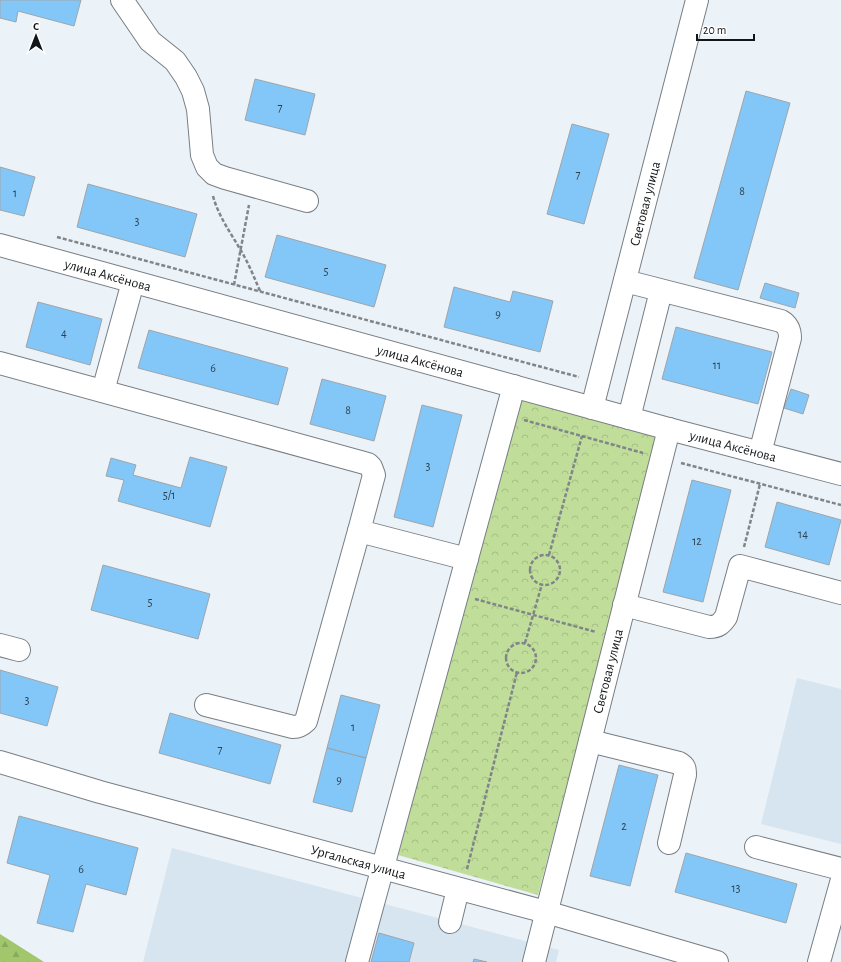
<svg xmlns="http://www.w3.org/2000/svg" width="841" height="962" viewBox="0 0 841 962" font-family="'Alegreya Sans',sans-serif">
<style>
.built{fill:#d7e5f0}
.forest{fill:url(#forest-firs)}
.park{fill:url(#park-crowns)}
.building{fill:#83c7f9;stroke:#9ea5aa}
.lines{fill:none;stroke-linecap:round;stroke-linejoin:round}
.minor-casing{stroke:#787e84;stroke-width:24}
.path{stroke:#808589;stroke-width:2.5;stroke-dasharray:4 2;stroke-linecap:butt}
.minor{stroke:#fff;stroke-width:22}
.labels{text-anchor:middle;stroke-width:3;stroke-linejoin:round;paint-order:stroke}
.number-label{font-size:12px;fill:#2f4250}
.street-label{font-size:14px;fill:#131618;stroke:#fefefe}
</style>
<defs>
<pattern id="forest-firs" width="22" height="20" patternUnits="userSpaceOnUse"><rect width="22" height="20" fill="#a1c66c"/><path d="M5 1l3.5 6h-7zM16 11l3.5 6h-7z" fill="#8aa95d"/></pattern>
<pattern id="park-crowns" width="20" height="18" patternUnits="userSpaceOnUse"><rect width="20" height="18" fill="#c0de9a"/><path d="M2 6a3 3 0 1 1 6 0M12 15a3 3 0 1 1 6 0" fill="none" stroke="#a4be84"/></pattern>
</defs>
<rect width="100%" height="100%" fill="#ebf2f8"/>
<path class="built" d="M797,678L841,689V844L761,824Z
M172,848L559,950L556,962H143Z"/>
<path class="forest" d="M0,934L44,962H0Z"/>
<path class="park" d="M521,400L658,438L538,895L398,855Z"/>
<path class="building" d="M0,0H81L74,26L18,11L16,22L0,18Z
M255,79L315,94L305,135L245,120Z
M746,91L790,103L738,290L694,278Z
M572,124L609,134L584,224L547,214Z
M0,167L35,177L24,216L0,210Z
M88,184L197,214L185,257L77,227Z
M277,235L386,265L374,307L265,277Z
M765,283L799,293L795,308L760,298Z
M454,287L510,302L513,291L553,301L540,352L444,327Z
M38,302L102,319L90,365L26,347Z
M676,327L772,352L758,404L662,379Z
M149,330L288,368L278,405L138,368Z
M322,379L386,396L374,441L310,424Z
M791,389L809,395L803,414L784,408Z
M422,405L462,415L433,527L394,517Z
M190,457L227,467L210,527L118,501L124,480L106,476L111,458L136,465L133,475L181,488Z
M692,480L731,490L703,602L663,592Z
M777,502L841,520L829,565L765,547Z
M103,565L210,594L198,639L91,610Z
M0,670L58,687L47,726L0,713Z
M341,695L380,705L366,758L327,748Z
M170,713L281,745L270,784L159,753Z
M327,748L366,758L352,812L313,802Z
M619,765L658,775L630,886L590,876Z
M19,816L138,848L126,895L86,884L73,932L37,923L50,875L7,863Z
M686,853L797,884L786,923L675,892Z
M379,933L414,943L409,962H371Z
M474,959L487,962H473Z"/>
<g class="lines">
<defs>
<g id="minor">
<path d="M122,0L150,41L175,61L186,77L193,91L198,109L202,155L207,167L214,174L225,178L307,201"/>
<path id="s1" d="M0,245L669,429L841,474"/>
<path d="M625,281L781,321C788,325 790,330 790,338L760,453"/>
<path d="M0,363L368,464L371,467L374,475L359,531L467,559"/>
<path d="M103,391L133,282"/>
<path id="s2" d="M592,408L697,0"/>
<path d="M629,418L661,291"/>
<path d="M624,605L709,627C718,627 721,624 726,617L740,566L841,593"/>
<path d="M0,645L19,650"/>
<path d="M206,705L293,727C299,727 302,725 306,721L359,531"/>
<path d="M590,741L679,763C685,766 685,769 685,775L669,843"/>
<path id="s3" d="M0,762L100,792L546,912L717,962"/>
<path d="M756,847L841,869"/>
<path d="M450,922L458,889"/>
<path d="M357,962L514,386"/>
<path id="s4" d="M534,962L669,429"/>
<path d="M819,962L841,883"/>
</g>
</defs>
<use href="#minor" class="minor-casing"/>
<path class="path" d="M213,196C218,215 230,232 240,249C248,262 254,277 260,291
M57,237L579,377
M234,285L249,205
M524,420L643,453
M681,463L841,505
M744,547L760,484
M549,555L582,436
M530 570a15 15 0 1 1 30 0a15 15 0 1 1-30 0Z
M475,599L596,632
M525,643L542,584
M506 658a15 15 0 1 1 30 0a15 15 0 1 1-30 0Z
M467,869L517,672"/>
<use href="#minor" class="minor"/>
</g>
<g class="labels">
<g class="number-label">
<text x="280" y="111">7</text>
<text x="578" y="178">7</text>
<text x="742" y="195">8</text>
<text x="15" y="197">1</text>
<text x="137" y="225">3</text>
<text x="326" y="275">5</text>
<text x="498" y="318">9</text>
<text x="64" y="337">4</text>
<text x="717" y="369">11</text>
<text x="213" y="372">6</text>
<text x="348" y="414">8</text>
<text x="428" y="470">3</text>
<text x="169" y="499">5/1</text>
<text x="803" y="538">14</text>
<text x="697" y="545">12</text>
<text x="150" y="606">5</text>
<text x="27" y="704">3</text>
<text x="353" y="731">1</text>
<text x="220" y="753">7</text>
<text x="339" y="784">9</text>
<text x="624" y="830">2</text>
<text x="81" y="873">6</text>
<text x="736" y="892">13</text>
</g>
<g class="street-label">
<text dy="5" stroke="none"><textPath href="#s2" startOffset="211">Световая улица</textPath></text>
<text dy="5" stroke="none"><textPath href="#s1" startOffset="112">улица Аксёнова</textPath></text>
<text dy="5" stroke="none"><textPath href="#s1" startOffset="436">улица Аксёнова</textPath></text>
<text dy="5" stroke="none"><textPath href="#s1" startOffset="760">улица Аксёнова</textPath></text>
<text dy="5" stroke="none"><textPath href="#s4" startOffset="300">Световая улица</textPath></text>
<text dy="5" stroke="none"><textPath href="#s3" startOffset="372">Ургальская улица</textPath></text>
</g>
</g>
<g transform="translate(36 36)" stroke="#fefefe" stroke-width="3" paint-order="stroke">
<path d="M0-3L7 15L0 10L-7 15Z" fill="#131618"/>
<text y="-6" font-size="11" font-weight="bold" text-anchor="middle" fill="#131618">С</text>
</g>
<path d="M697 34v6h57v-6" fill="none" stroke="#131618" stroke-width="2"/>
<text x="703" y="34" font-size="12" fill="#131618" stroke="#fefefe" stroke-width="3" paint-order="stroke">20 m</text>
</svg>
